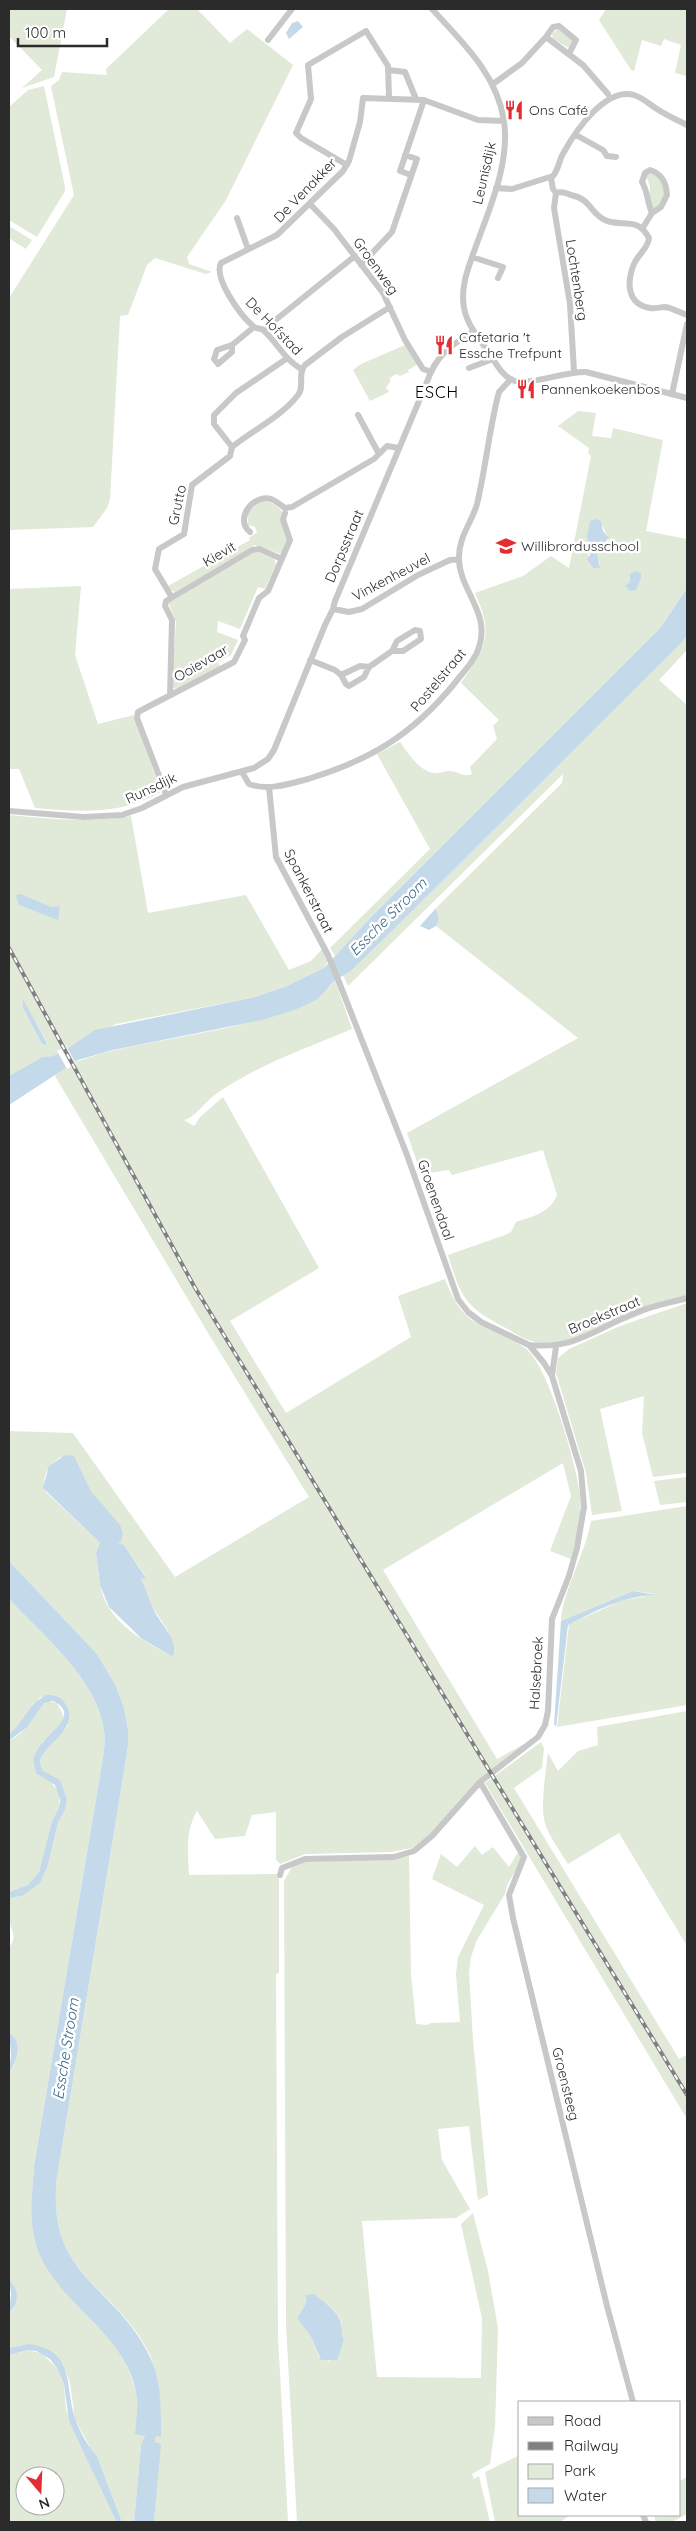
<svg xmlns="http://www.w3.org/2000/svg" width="696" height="2531" viewBox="0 0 696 2531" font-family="Quicksand,sans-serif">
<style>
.green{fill:#e1e9d8;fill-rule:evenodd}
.water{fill:#c4daea}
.pier{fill:#fff}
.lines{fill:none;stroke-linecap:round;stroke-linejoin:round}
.minor{stroke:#c8c8c8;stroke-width:6}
.rail-casing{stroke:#808080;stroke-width:4}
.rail{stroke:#fff;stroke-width:2;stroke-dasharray:5.5;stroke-linecap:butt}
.labels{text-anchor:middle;stroke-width:5;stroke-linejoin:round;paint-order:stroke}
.poi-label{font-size:14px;fill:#2b2b2b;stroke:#fff;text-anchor:start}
.street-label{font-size:14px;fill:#2b2b2b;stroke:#fff}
.water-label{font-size:15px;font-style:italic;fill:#3b698c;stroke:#fff}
.quarter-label{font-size:16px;letter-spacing:1px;fill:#000;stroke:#fff}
</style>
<rect width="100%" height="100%" fill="#fff"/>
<path class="green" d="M9,9H67L54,77L22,88L42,70L9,36Z
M169,9H197L230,43L247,29L293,65L226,200L187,257L189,264L212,272L206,274L155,258L147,265L128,315L120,316L110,499L107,508L93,527L9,530V298L74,195L51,86L59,80L62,72L107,75L106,69Z
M606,9H687V76L675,73L681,45L664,39L661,46L642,40L634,71L631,70L599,20Z
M558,29L573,40L569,48L553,39L552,34Z
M44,86L65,187V191L37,237L9,220V107L28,90Z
M649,172L661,179L665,194L657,208H653L649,202L650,187L646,175Z
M9,226L32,240L26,249L9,238Z
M405,345L418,364L408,370L409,372L400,376L396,374L390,378V382L386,387L389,392L370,401L353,370L361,364Z
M578,411L596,413L592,436L611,438L613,428L663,440L646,531L687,539V588L661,627L371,917L335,956L330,948L430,849L377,754L400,742C408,753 419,771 434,773C440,774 444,771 450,771C458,771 463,778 472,774L470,767L497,739L493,726L499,720L461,683C486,647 494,634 475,593L523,576L551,556L569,568L591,456L588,453L589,448L558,426ZM602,525L609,540L596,551L595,555L600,564L593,568L588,555L592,552V547Z
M261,501C279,500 289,518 289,536C289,541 283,549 281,554L255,545L175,592L171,590L168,586L250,540L249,538L257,532L255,527L248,525V512Z
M254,551L274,559L276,564L265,589L258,587L240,629L218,621L217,632L238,640L231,655L218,662L220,666L175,689L172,686L176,622L168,602Z
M81,586L75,655L98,724L134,715L161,792C120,815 81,812 35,808L19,769H9V589Z
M687,636V650L659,680L687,705V1295C650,1310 572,1349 535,1342C524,1340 513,1332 504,1327C464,1306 461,1297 448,1255L505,1235L511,1232L516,1222C532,1217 551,1212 557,1195L543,1150L452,1175L449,1170L421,1174L407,1133L578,1038L436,926L439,920L436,908L562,783L563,774L348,986L343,975L351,971L391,932Z
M9,815C50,819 90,823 131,816L148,913L246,895L289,970L311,961L322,949L328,961L324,968L319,971L287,986L255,997L116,1024L53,1056L42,1057L9,1076ZM20,895L52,907L58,919L19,905ZM23,1000L48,1044V1045L42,1044L23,1008Z
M335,980L352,1029C307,1048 257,1065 216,1094C207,1100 193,1119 184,1120L194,1126L200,1117L223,1097L319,1268L230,1321L286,1413L411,1337L398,1296L445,1279C465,1333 484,1320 525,1348C548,1364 577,1466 580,1495C582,1517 577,1538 571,1559L550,1551L571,1496L563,1463L383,1570L497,1759L535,1738L500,1764L422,1842L412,1848L391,1852L305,1854L280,1864L276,1860V1812L252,1815L245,1836L215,1839L197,1811C185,1832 188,1852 189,1875L279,1874V1973L276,1974L278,2336L288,2522H154L160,2444L155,2442L156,2436H161C161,2411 160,2376 149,2353C112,2281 46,2278 57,2177L118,1808L128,1746V1730L124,1708L115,1684L97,1654L9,1561V1431L73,1433L175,1577L309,1497L208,1333L55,1076C65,1063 79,1061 94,1056C151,1037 304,1027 335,980ZM60,1457H74L91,1491L122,1530V1539L116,1544L124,1545L146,1577L141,1579L153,1608L168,1631L174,1657C148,1644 115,1626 104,1598C98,1584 98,1567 96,1552L99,1549L100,1543L46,1492C41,1476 48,1466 60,1457Z
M687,1303V1473L653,1477L642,1433L644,1396L600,1409L622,1511L592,1515L586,1473L556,1373L558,1358L569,1349L620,1326Z
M687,1477V1502L660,1505L654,1481Z
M687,1506V1705L557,1727L569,1624L621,1601L656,1594L633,1591L561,1621C563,1590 585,1555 591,1521Z
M9,1599C43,1635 98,1680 104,1731C106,1744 103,1757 101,1770L34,2166C28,2234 34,2260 82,2310C96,2325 113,2341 123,2359C137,2383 138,2410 145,2435L144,2442L141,2445L134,2522H122L97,2456L91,2449L75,2419L70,2383L63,2364L28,2344L9,2348V2313L14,2308V2285L9,2279V2074L14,2065L12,2036L9,2033V1948C18,1936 11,1931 9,1919C8,1912 9,1905 9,1898L22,1896L48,1865L58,1823L65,1810L67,1800L52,1776L42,1770L40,1761L48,1745L68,1726L65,1703L40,1697L22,1723L9,1734Z
M48,1701L57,1703L64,1717L62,1723L43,1741L33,1760L59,1792V1808L52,1821L39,1872L28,1885L9,1892V1741C28,1734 31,1708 48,1701Z
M687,1711V1946L619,1833L568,1864C560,1851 550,1838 545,1823C540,1808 546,1769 548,1753L558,1771L578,1751L598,1745L597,1727Z
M541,1742L544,1748L542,1768L514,1788L679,2059L687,2055V2119L485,1783Z
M475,1846L482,1855L493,1847L509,1867L520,1849L521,1862L507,1885L505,1894L477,1940L471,1957L469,1973L473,2040L488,2195L478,2200L469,2126L438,2129L442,2160L470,2209L456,2218L362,2221L377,2377L481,2378L482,2318L461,2224L473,2213L488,2271L498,2328L495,2427L490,2464L472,2474L474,2479L479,2476L490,2522H297L286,2325L284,1881L292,1867L305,1862L389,1859L409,1856L411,1974L416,2024L427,2025L431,2023L460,2022L456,1974L458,1957L484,1905L432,1879L441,1854L457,1867ZM314,2294C322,2301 337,2310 341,2321C343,2327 341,2333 344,2341L329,2361L319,2357L311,2337L297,2318L305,2305V2298Z
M29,2350L42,2354L57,2368L64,2384L66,2410L116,2521L119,2522H9V2355ZM25,2476H55V2506H25Z
M520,2455V2515H570L560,2522H495L485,2472Z
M687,2477V2514L672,2522H656L654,2515H658L660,2519L659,2515H680V2481Z"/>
<path class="water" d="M298,21L303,27L289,39L286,33L292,23Z
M596,519L601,521L603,531L609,538L596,551L600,568H593L587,559L592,552L587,537L590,521Z
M635,571L641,573V578L636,590L630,591L625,586L630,582V574Z
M687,588V636L681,643L391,932L351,971L335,980L318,999L297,1009L262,1020L113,1050L78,1060L9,1105V1076L42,1057L53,1056L70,1047L95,1030L255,997L287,986L324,968L371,917L661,627Z
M20,894L52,907L60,906L58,920L19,905L16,895Z
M436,908L439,920L436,926L429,930L420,926Z
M23,999L48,1045L42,1044L23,1008Z
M65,1455L74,1456L91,1491L120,1525L123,1533L121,1542L117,1543L124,1545L146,1578L141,1579C146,1589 149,1599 153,1608C160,1625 179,1638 173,1657L142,1639L109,1607L100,1585L96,1553L100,1543L43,1488L49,1466Z
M9,1561L97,1654L115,1684L124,1708L128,1730V1746L118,1808L57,2177C46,2278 113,2282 149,2355C162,2380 161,2409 161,2437L156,2436L155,2442L161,2444L154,2522H134L141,2445L145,2436L135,2434C136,2423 138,2411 137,2400C131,2336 62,2308 39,2253C28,2225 32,2195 34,2166L101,1770C103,1757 106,1744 104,1731C98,1680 43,1635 9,1599Z
M633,1591L657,1595C626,1595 595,1611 568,1625L556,1727L554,1724L561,1621Z
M47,1695C56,1695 62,1697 66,1705C80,1728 47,1741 40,1761L42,1770L60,1780L67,1800L65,1810L58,1823L48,1865L40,1883L22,1896L9,1898V1892L28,1885L39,1872L52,1821L59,1808L60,1800L55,1785L36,1773L33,1760C35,1754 38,1747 43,1742C51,1731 80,1714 53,1701L44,1703L27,1727L9,1741V1734C24,1723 29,1702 47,1695Z
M9,2033C24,2043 16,2061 9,2074L11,2054Z
M9,2279C19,2290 20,2302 9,2313L11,2294Z
M314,2294C323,2301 336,2310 340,2320C343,2327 341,2333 344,2340L337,2360H321L311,2337L297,2318L305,2305L306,2295Z
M28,2344C72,2349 66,2380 73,2411C77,2427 86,2444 97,2456L122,2522L116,2521L69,2421L64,2384L57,2368L50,2359L36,2351L28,2350L9,2355V2348Z"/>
<path class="pier" d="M66,1046L76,1064L67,1069L57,1051Z"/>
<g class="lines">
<path class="minor" d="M432,9C462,42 497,74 504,121C510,163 490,207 476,246C469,266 460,286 464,308C467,324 478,338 488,351C495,362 502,377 515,381C532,385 566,371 586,372L687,398
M546,37L553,27L559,26L576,40L569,54
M268,40L292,9
M389,70L405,72L416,99
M493,84L522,63L546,37L583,65L608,94
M576,135L603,150L607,156L616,157
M347,165L301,138L296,133L311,99L308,65L366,31L388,66L389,98
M411,175L400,171L424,100
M551,178L553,189L556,193
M496,188L512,189L553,176C559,169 559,159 564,152C576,130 606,87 634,95C643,98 649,104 657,109C666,115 677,120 687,125
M556,193C561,191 566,193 571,195C591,199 590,213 605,220C621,228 637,215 649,238C648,249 638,254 634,264C627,281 626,304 650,308C655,309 660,307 665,307C673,308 680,313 687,315
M556,193L554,208L570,304L574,371
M310,204L334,229L383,293L405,340L423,369L429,371
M237,218L248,249
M642,229L652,213C647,202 648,192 642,182L645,173L650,170C662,174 666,182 667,195L661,207L652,213
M472,257L503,267L498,278
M361,265L392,232L417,159L405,155
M263,330L355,256
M232,345V352L218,364L214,359L217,350L232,345L254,327
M469,368L493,359
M301,369C282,357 278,343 263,330C261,328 256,329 253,326C241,316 213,278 221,263L277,235L343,171L349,161L360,122L363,98L424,100L478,120L504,121
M672,394L687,324
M358,415L379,454
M232,447L214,424V415L236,393L286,359
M250,532C234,519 253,494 271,499C277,501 280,505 285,508L292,507L374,459L387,446L399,448
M171,596L155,569L159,549L184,534L192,485L230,456L232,447C253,430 281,417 298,395C305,387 297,374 305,365L342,337L390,307
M333,609L349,612L362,609L418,575L450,560L459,559
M310,660L335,670L341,675L360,666L369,667L392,651H403L421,639L420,631L415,630L397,641L392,651
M341,675L346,684L349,686L364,677L369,667
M170,695L172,620L165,606L166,601L252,550L259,549L282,559
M242,772L249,784C268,791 289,784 308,779C370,760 412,735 454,684C463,672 475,661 479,647C491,612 458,589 459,557C459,536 472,522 477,504C486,467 489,429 499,392L511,379
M269,787L276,857L328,955L339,982L407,1155L458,1299L468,1312L481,1322L529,1345L544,1363L552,1376L581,1471L584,1507L577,1548L569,1576L552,1619L548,1711L545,1725L538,1737L480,1782L432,1836L414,1851L394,1857L305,1859L282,1868L280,1875
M166,794L137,718L138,712L234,662L245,640L243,636L259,598L268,591L290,540L283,520L285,513
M9,811L84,817L122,815L142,808L183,787L254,768L268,759L274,750L325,625L333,609L335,601L427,382C436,355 450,346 474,331
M529,1345C577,1349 593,1330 635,1313C651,1306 670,1303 687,1298
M552,1375L556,1347
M480,1782L524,1857L509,1895L513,1918L607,2306L633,2402
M643,2515L646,2522"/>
<defs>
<path id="rail" d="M9,948L194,1286L687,2095"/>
</defs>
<use href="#rail" class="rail-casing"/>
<use href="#rail" class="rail"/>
</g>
<defs>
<symbol id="restaurant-bare" viewBox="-9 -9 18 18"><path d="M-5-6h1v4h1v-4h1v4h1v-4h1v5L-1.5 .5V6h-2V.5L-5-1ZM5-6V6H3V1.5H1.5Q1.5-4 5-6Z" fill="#e32d33" stroke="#fff" stroke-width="2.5" paint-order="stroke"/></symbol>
<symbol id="school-bare" viewBox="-9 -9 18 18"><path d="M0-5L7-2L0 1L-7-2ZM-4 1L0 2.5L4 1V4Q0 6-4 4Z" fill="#e32d33" stroke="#fff" stroke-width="2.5" paint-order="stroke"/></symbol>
</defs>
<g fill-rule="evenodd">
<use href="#restaurant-bare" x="500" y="96" width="28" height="28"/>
<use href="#restaurant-bare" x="430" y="331" width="28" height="28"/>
<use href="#restaurant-bare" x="512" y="375" width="28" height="28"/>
<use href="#school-bare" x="492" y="532" width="28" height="28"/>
</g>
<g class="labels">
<g class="poi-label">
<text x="529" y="115">Ons Café</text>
<text x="459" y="342">Cafetaria 't<tspan x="459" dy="16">Essche Trefpunt</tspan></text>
<text x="541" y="394">Pannenkoekenbos</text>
<text x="521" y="551">Willibrordusschool</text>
</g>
<g class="street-label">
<text transform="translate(484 173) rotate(-77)" y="5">Leunisdijk</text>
<text transform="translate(305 190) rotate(-46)" y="5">De Venakker</text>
<text transform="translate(376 266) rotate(54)" y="5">Groenweg</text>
<text transform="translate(577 280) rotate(81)" y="5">Lochtenberg</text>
<text transform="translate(274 326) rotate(46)" y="5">De Hofstad</text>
<text transform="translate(177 505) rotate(-78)" y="5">Grutto</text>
<text transform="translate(344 546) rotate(-67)" y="5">Dorpsstraat</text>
<text transform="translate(219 554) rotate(-30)" y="5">Kievit</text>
<text transform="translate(391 577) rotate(-28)" y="5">Vinkenheuvel</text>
<text transform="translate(201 663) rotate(-30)" y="5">Ooievaar</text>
<text transform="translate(438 680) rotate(-50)" y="5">Postelstraat</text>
<text transform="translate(151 788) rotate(-25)" y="5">Runsdijk</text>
<text transform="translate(309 891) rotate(63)" y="5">Spankerstraat</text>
<text transform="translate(436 1200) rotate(71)" y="5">Groenendaal</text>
<text transform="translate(604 1315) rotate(-23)" y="5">Broekstraat</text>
<text transform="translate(536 1673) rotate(-87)" y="5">Halsebroek</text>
<text transform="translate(566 2084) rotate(76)" y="5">Groensteeg</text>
</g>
<g class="water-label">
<text transform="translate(388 917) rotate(-45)" y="5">Essche Stroom</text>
<text transform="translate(66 2049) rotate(-81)" y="5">Essche Stroom</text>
</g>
<g class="quarter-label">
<text x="437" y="398">ESCH</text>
</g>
</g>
<rect width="696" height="2531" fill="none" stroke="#2b2b2b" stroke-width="20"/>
<rect x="518" y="2401" width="162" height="115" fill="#ffffff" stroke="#aaaaaa"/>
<rect x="528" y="2417" width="25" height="8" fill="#c8c8c8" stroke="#aaaaaa"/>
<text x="564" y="2426" font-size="15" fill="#2b2b2b">Road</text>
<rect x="528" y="2442" width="25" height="8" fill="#808080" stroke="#aaaaaa"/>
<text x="564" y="2451" font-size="15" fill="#2b2b2b">Railway</text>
<rect x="528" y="2464" width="25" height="15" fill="#e1e9d8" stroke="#aaaaaa"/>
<text x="564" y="2476" font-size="15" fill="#2b2b2b">Park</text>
<rect x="528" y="2488" width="25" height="15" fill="#c4daea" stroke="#aaaaaa"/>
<text x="564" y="2501" font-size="15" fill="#2b2b2b">Water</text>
<g transform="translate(40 2491) rotate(161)"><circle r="24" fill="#ffffff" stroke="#aaaaaa"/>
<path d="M0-4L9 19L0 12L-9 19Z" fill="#e32d33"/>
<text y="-8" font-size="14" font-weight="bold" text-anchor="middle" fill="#2b2b2b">N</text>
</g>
<path d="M18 38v8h89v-8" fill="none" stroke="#2b2b2b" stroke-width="2.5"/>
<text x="25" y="38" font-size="15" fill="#2b2b2b" stroke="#ffffff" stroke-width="4" paint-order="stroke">100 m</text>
</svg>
